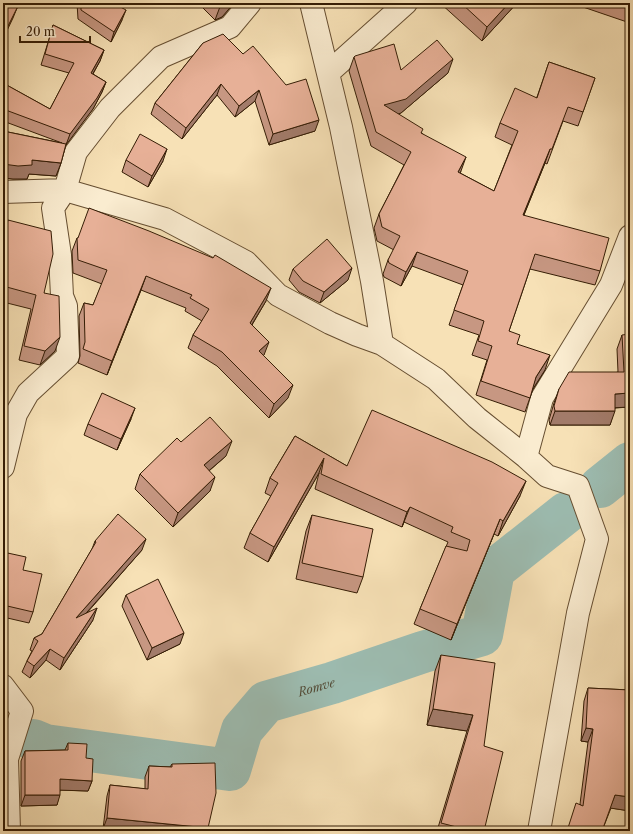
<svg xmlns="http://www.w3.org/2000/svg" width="633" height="834" viewBox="0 0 633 834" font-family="'Libre Caslon Text',serif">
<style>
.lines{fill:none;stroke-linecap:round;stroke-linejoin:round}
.river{stroke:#9dbdb2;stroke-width:42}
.minor-casing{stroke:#664e31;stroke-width:24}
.minor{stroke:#faecd0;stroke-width:22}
.wall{fill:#c79782;stroke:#351d05}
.shaded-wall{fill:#a27b6a;stroke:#351d05}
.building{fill:#e7b097;stroke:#351d05}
.labels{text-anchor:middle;stroke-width:3.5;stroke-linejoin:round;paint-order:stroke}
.water-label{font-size:12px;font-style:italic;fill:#544d39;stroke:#faecd0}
</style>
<rect width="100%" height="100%" fill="#f7e1b6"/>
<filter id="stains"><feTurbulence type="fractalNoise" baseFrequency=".005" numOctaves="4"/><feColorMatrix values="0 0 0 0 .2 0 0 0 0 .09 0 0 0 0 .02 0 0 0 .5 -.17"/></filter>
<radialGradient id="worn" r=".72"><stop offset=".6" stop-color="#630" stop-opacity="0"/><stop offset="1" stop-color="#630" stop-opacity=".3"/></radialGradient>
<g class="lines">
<g class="river">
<path d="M600,487L630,463"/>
<path id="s1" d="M33,740L45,745L230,770L242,730L266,702L332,683L423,652L482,635L494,570L566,513"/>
</g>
<defs>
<path id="minor" d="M311,3L341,127L372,281L382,344L436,379L477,418L526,457L547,476L578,486L597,539L578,613L539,831
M328,73L406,3
M3,192L65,190L165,219L246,262L278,295L330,323L357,335L382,344
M526,457L542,398L611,285L630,236
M3,467L16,414L28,393L68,356L66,306L62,296L60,255L53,208L65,190L76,152L110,108L161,57L230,27L250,3
M3,686L22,711L7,759L9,831"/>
</defs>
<use href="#minor" class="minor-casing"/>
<use href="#minor" class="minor"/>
</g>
<path class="wall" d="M77,3H113L122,20L111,42L78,19Z
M198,3H234L222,17L215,20Z
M440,3H517L482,41Z
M585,3H630V23L583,7Z
M53,25L104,50L100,61L93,74L106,82L102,92L93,109L66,144L61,163L56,176L29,174L27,179H13L3,178V131L62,143L3,121V83L50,109L69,73L41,65L50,36Z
M203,43L315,131L269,145L255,101L235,117L217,95L182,139L151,114L155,103Z
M354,57L401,70L448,73L401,113L398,114L422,133L461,171L460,173L494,191L512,145L495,137L500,123L537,97L549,62L595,78L578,126L563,121L547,164L545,163L524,215L600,271L595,285L530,269L509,331L517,344L545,370L533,389L525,412L476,395L487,360L472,355L479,335L449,325L463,285L412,266L401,286L384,277L383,274L388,260L394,250L377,241L374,228L379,214L404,165L371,146L349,71Z
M126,160L163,161L148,187L122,172Z
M8,220L44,293L55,351L40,365L19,360L31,309L3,302V233Z
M77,238L266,301L252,325L264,355L263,356L288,398L269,418L217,366L188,348L193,335L202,321L185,311L186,308L141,290L107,375L78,363L80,356L79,316L84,303L93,305L102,284L73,273L72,251Z
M293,269L348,280L320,303L299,292L289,280Z
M622,335L630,407L615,408L610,425H550L549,420L554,403L559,389L618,372L617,349Z
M131,419L117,450L84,435L88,424Z
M295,436L347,466L520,496L498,536L494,534L451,640L414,624L420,609L448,542L404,522L402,527L315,489L319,473L268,562L244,548L250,533L271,496L265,493L270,478Z
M181,442L226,456L209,471L210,491L173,527L135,489L140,474Z
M312,515L363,577L357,593L296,579L306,531Z
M95,541L142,550L86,614L93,620L60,670L46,660L30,678L22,672L27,661L32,651L30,650L34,638L42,634L92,549Z
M3,552L23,570L33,612L29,623L3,617Z
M126,595L180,644L147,660L122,606Z
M441,655L484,746V831H437L467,731L427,725L435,671Z
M588,688L630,690V811L611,808L602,831L580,804L588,742L581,741L584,701Z
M68,743L86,758L92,781L88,791L60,790L57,805L21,806V761L25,751L65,750Z
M172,764L208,828L207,831H123L103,829L107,796L110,785L145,789V777L149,766L170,767Z"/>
<path class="shaded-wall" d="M223,3H234L222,17L215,20L221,4Z
M509,3H517L482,41L487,27Z
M17,8L13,18L3,39V36Z
M126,10L122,20L111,42L114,32Z
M104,50L100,61L87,84L91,73Z
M453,59L448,73L401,113L379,120L384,105Z
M106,82L102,92L93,109L66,145L70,134Z
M221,84L217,95L182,139L186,128Z
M259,90L255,101L235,117L239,106Z
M319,120L315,131L269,145L273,134Z
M167,149L163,161L148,187L152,176Z
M550,149L545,163L518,229L523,215Z
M466,157L461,171L453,186L458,172Z
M32,160L61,163L56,176L29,174L27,179H13L3,178V164Z
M417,252L412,266L401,286L406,272Z
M352,268L348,280L320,303L324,292Z
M146,276L141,290L107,375L112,361Z
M271,288L266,301L245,336L250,323Z
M60,337L55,351L40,365L45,351Z
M269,342L264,355L254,365L259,351Z
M550,355L545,370L531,392L536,377Z
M293,385L288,398L269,418L274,404Z
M630,393V407L609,408L615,394Z
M135,408L131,419L117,450L121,439Z
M555,411H615L610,425H550Z
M232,441L226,456L198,480L204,465Z
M324,458L319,473L268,562L274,547Z
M215,477L210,491L173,527L178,513Z
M526,481L520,496L498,536L503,521Z
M410,507L402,527L407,512Z
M500,519L494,534L451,640L457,624Z
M146,539L142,550L72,629L76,618Z
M97,608L93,620L60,670L64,658Z
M184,633L180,644L147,660L152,648Z
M50,649L46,660L30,678L34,666Z
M433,709L473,715L467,731L427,725Z
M586,728L593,729L588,742L581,741Z
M60,779L92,781L88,791L56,790Z
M25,795H60L57,805L21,806Z
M615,795L630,797V811L610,808Z
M107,818L208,828L207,831H123L103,829Z"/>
<path class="building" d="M3,3H8L17,8L3,36Z
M81,3H113L126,10L114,32L81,10Z
M461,3H509L487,27Z
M624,3H630V5Z
M53,25L104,50L91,73L106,82L97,98L70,134L3,109V83L50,109L74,63L45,54Z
M223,34L243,54L253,46L286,85L306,79L319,120L273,134L259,90L239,106L221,84L186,128L155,103L203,43Z
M437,40L453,59L406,99L384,105L423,129L421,133L466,157L458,172L494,191L518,131L500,123L515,88L537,98L549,62L595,78L583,112L568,107L552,149H550L523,215L609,238L600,271L535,254L509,331L520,335L517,344L550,355L536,377L530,398L481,381L492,346L478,341L484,321L454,310L468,271L417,252L406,272L389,263L388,260L400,236L382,227L379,214L411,152L376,132L354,57L355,56L394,44L401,70Z
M3,131L66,144L61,163L32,160V165L18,166L3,164Z
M140,134L167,149L152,176L126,160Z
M89,208L149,231L213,258L215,255L271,288L250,323L269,342L259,351L293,385L274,404L222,352L193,335L209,309L190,298L192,295L146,276L112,361L83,349L85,342L84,303L93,305L107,270L78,260L77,238H78Z
M8,220L51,231L53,254L44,293L59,296L60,337L45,351L24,346L36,295L3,286V240Z
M327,239L352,268L324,292L303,281L293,269Z
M630,334V393L615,394V411H555L554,406L559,389L569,372H624L622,335Z
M102,393L135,408L121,439L88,424Z
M3,403L7,404L3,420Z
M372,410L492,462L526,481L503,521L500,519L457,624L420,609L446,546L467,551L470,540L451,532L453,527L410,507L407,512L321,474L324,458L274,547L250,533L278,483L270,478L295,436L347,466Z
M210,417L232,441L204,465L215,477L178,513L140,474L177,438L181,442Z
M118,514L146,539L76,618L97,608L64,658L50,649L34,666L27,661L38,641L34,638L42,634L96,542L95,541Z
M312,515L373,529L363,577L302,563Z
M3,552L26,557L23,570L42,574L33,612L3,605Z
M158,579L184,633L152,648L126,595Z
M441,655L495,663L484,746L503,752L484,831H472L441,823L473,715L433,709Z
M588,688L630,690V797L615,795L602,831H567L576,803L583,806L593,729L586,728Z
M68,743L87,744L86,758L93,759L92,781L60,779V795H25V751L68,750Z
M215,763L216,793L208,828L107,818L110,785L148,789L149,766L172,767V764Z"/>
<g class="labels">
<g class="water-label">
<text dy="4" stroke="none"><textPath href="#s1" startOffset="331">Romve</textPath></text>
</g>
</g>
<rect width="633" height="834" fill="none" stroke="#f7e1b6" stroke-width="16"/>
<rect x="4" y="4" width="625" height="826" fill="none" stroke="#351d05" stroke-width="2"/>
<rect x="8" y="8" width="617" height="818" fill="none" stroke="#351d05"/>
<path d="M20 36v6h70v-6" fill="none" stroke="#351d05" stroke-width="2"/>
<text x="26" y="36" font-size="12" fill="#351d05" stroke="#faecd0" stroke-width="3" paint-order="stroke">20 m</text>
<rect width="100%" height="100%" filter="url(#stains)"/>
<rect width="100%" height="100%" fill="url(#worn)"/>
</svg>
